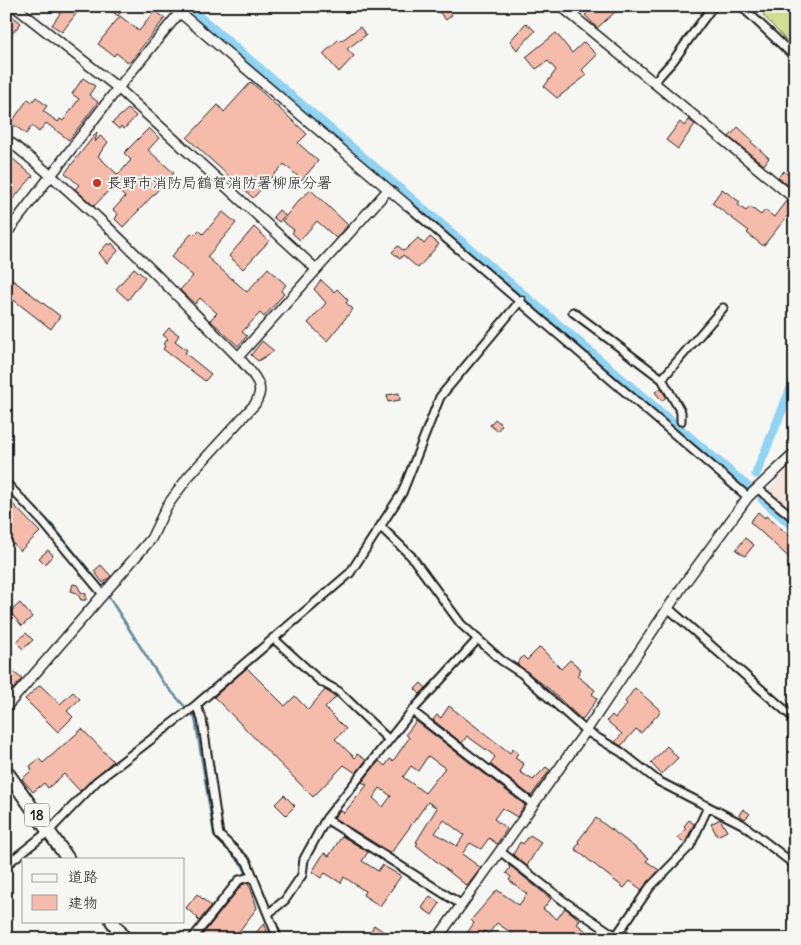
<svg xmlns="http://www.w3.org/2000/svg" width="801" height="945" viewBox="0 0 801 945" font-family="Delius,'Klee One',sans-serif">
<style>
.built{fill:#f6e5dd}
.green{fill:#d2df92;stroke:#777e57}
.lines{fill:none;stroke-linecap:round;stroke-linejoin:round}
.stream{stroke:#628a9c;stroke-width:2.5}
.canal{stroke:#90d3f2;stroke-width:9}
.building{fill:#f5bcac;stroke:#1c1c1c;fill-rule:evenodd}
.minor-casing{stroke:#1c1c1c;stroke-width:11}
.tertiary-casing{stroke:#1c1c1c;stroke-width:12}
.trunk-casing{stroke:#1c1c1c;stroke-width:16}
.minor{stroke:#f6f6f2;stroke-width:7}
.tertiary{stroke:#f6f6f2;stroke-width:9}
.trunk{stroke:#f6f6f2;stroke-width:12}
.poi-dot{fill:#c8321e;stroke:#f6f6f2;stroke-width:2}
.labels{text-anchor:middle;stroke-width:4;stroke-linejoin:round;paint-order:stroke}
.shield{fill:#f6f6f2;stroke:#5d5d5c;stroke-width:1}
.shield-label{font-size:14px;font-weight:bold;fill:#1c1c1c}
.poi-label{font-size:15px;fill:#1c1c1c;stroke:#f6f6f2;text-anchor:start}
</style>
<rect width="100%" height="100%" fill="#f6f6f2"/>
<filter id="ink" filterUnits="userSpaceOnUse"><feTurbulence type="fractalNoise" baseFrequency=".02" numOctaves="2"/><feDisplacementMap in="SourceGraphic" scale="10" xChannelSelector="R" yChannelSelector="G"/><feConvolveMatrix kernelMatrix="1 2 1 2 8 2 1 2 1" color-interpolation-filters="sRGB"/></filter>
<g filter="url(#ink)">
<path class="built" d="M795,463V515L767,491Z"/>
<path class="green" d="M771,6H795V50L763,15Z"/>
<g class="lines">
<path class="stream" d="M6,478L53,526L104,589
M107,594L162,681L195,718L214,834L243,866L259,901
M263,910L273,939"/>
<path class="canal" d="M195,13L748,487
M756,474L795,378
M762,499L795,528"/>
</g>
<path class="building" d="M65,6H82L62,32L52,25Z
M105,6H125L118,16Z
M434,6H445L452,15L446,20Z
M595,6H622L597,28L585,15Z
M6,11L21,23L6,41Z
M155,11L165,18L129,63L116,53L114,56L98,44L120,16L139,31Z
M526,23L535,31L517,50L510,41Z
M360,27L366,35L347,49L354,56L339,72L323,54L339,39L341,41Z
M556,33L572,53L584,42L597,55L582,70L587,75L557,98L544,87L556,70L548,61L536,69L526,57Z
M83,78L95,86L89,95L98,102L69,140L46,123L39,132L32,126L26,134L11,123L28,99L32,102L36,97L47,106L43,111L58,122L60,119L63,121L79,99L72,94Z
M251,82L307,134L298,143L318,161L302,180L284,164L253,198L187,138L218,105L224,112Z
M128,109L136,116L124,129L121,126L119,129L112,123Z
M689,120L695,124L678,149L666,140L680,122L684,126Z
M738,127L752,140L751,142L769,158L764,165L729,137Z
M149,128L159,138L148,150L174,173L123,227L115,219L118,214L113,210L125,197L113,186L94,206L75,189L79,185L65,173L97,132L95,142L100,136L108,142L98,156L118,175L131,160L124,153Z
M6,153L33,176L6,207Z
M784,171L794,181L789,186L778,177Z
M722,189L740,202L738,205L746,211L750,207L761,215L765,210L774,217L786,201L794,208L764,245H762L747,233L749,231L712,203Z
M311,190L348,225L336,238L317,221L300,240L292,233L294,230L282,221L298,201Z
M279,210L285,215L279,222L273,217Z
M223,212L236,223L207,257L247,292L268,268L286,285L281,291L284,294L264,317L260,313L242,332L247,336L238,346L210,320L217,313L200,298L195,304L180,290L193,276L171,257L192,233L194,235L199,230L203,234Z
M254,227L269,241L243,269L229,256Z
M430,237L439,244L418,268L403,255L400,259L392,252L398,246L404,251L418,238L424,244Z
M108,243L110,245L112,243L118,251L107,263L99,253Z
M134,268L145,277L128,300L116,289Z
M6,275L60,316L51,329L6,294Z
M321,280L334,292L337,289L348,300L346,303L353,309L327,341L308,323L326,303L314,289Z
M169,328L179,335L175,341L187,350L185,353L211,374L205,381L163,349L165,346L163,344L168,339L163,335Z
M262,341L274,351L258,361L251,355Z
M661,388L666,397L662,401L655,392Z
M399,393L400,400L388,402L387,395Z
M495,419L502,425L497,431L490,425Z
M6,497L40,532L20,551L6,536Z
M758,512L765,518L766,516L795,540V563L750,522Z
M745,538L754,545L745,556L736,550Z
M48,550L53,555L45,564L39,558Z
M101,565L111,576L103,583L94,571Z
M73,584L77,585L81,592L86,594V600H81L77,593L71,591Z
M20,603L32,617L22,626L10,612Z
M26,633L33,640L23,649L16,642Z
M540,647L561,669L570,660L581,669L577,676L595,690L592,694L597,698L596,701L582,720L549,689L517,664L523,656L527,660Z
M6,666L22,679L6,697Z
M247,668L285,706L295,696L308,710L325,690L336,697L325,708L346,729L335,739L355,758L357,754L366,760L356,773L344,765L313,797L214,697Z
M421,683L426,688L420,694L415,689Z
M40,685L60,704L73,692L80,699L67,711L73,717L58,732L25,699Z
M635,688L661,711L641,733L636,729L621,746L615,742L622,734L607,721L612,715L615,718L627,704L625,702Z
M449,706L510,753L513,749L518,753L515,758L524,764L520,772L533,780L546,767L550,770L531,796L490,764L495,757L492,754L467,736L462,743L433,720L437,715L441,718Z
M416,721L525,805L517,817L502,808L494,819L507,829L497,844L489,838L481,849L470,843L462,854L481,868L467,886L416,845L418,843L416,842L437,808L428,802L391,853L334,818L340,810L344,813L358,796L367,785L362,782L379,761L385,766L390,759L393,761L409,738L406,734ZM428,756L445,768L425,793L403,777L411,766L418,771ZM380,788L391,796L383,807L373,798ZM444,820L464,835L457,846L435,833Z
M82,729L113,761L80,791L64,774L48,788L44,783L33,792L22,779L32,770L30,766L39,759L43,763Z
M667,746L678,758L661,774L651,763Z
M284,795L295,806L286,815L275,804Z
M743,809L750,814L745,819L739,815Z
M596,818L649,858L646,861L659,870L642,890L630,881L624,888L575,849L579,843L578,841Z
M720,819L727,831L717,836L711,824Z
M689,820L694,824L685,843L678,838L686,828L684,826Z
M530,835L541,842L527,866L513,855L520,842L523,844Z
M342,836L368,852L362,861L378,871L382,865L401,876L380,906L363,895L365,891L344,877L341,883L325,873L321,878L312,872L324,853L329,856Z
M508,864L551,899L543,909L557,919L565,908L580,920L577,924L590,934L592,931L603,939H520L497,923L488,934L485,931L480,939H463L474,923L471,920L497,890L519,905L527,894L509,880L511,877L506,873L510,868Z
M247,883L251,889L257,908L233,939H199L242,885Z
M197,894L211,906L199,921L197,919L198,918L186,908Z
M430,896L440,903L432,915L422,908Z
M264,923L270,939H251Z
M374,925L381,930L395,939H382L378,936L376,939H367Z"/>
<g class="lines">
<defs>
<path id="minor" d="M741,6L795,57
M654,82L673,61L713,6
M407,205L748,497
M573,312L662,379L681,412V421
M662,379L723,308
M6,483L43,522L102,593
M757,488L795,519
M381,527L411,556L461,624L501,660L521,673L586,731L621,752L658,781L742,824L795,865
M668,608L795,719
M273,638L320,681L338,691L389,740
M196,705L202,719L219,835L247,862L278,939
M412,711L478,639
M326,819L462,905
M501,852L565,902L620,939
M6,865L49,831L97,781L196,705L350,573L402,493L440,397L521,300
M269,913L285,900L302,875L304,859L326,819L412,711L534,805
M192,939L239,880L253,876
M614,939L650,887L690,846L708,807"/>
<path id="tertiary" d="M14,6L118,88L316,269
M172,6L407,205
M561,6L795,199
M6,139C79,195 143,261 207,326C219,339 255,370 259,386C261,393 258,398 255,404L188,477L167,506L151,539L6,707
M6,234L118,88L185,6
M238,357L388,190
M437,939L586,731L684,584L748,497L795,453"/>
<path id="trunk" d="M6,771L68,859
M112,921L125,939"/>
</defs>
<use href="#minor" class="minor-casing"/>
<use href="#tertiary" class="tertiary-casing"/>
<use href="#trunk" class="trunk-casing"/>
<use href="#minor" class="minor"/>
<use href="#tertiary" class="tertiary"/>
<use href="#trunk" class="trunk"/>
</g>
</g>
<circle class="poi-dot" cx="97" cy="183" r="5"/>
<g class="labels">
<rect class="shield" x="24.5" y="803.5" width="25" height="23" rx="4"/>
<g class="shield-label">
<text x="37" y="820">18</text>
</g>
<g class="poi-label">
<text x="107" y="188">長野市消防局鶴賀消防署柳原分署</text>
</g>
</g>
<rect width="801" height="945" fill="none" stroke="#f6f6f2" stroke-width="25"/>
<rect x="12" y="12" width="776" height="920" fill="none" stroke="#1c1c1c" stroke-width="2" filter="url(#ink)"/>
<rect x="22" y="858" width="162" height="65" fill="#f6f6f2" stroke="#9f9f9c"/>
<rect x="32" y="874" width="25" height="8" fill="#f6f6f2" stroke="#9f9f9c"/>
<text x="68" y="882" font-size="15" fill="#1c1c1c">道路</text>
<rect x="32" y="895" width="25" height="15" fill="#f5bcac" stroke="#9f9f9c"/>
<text x="68" y="908" font-size="15" fill="#1c1c1c">建物</text>
</svg>
